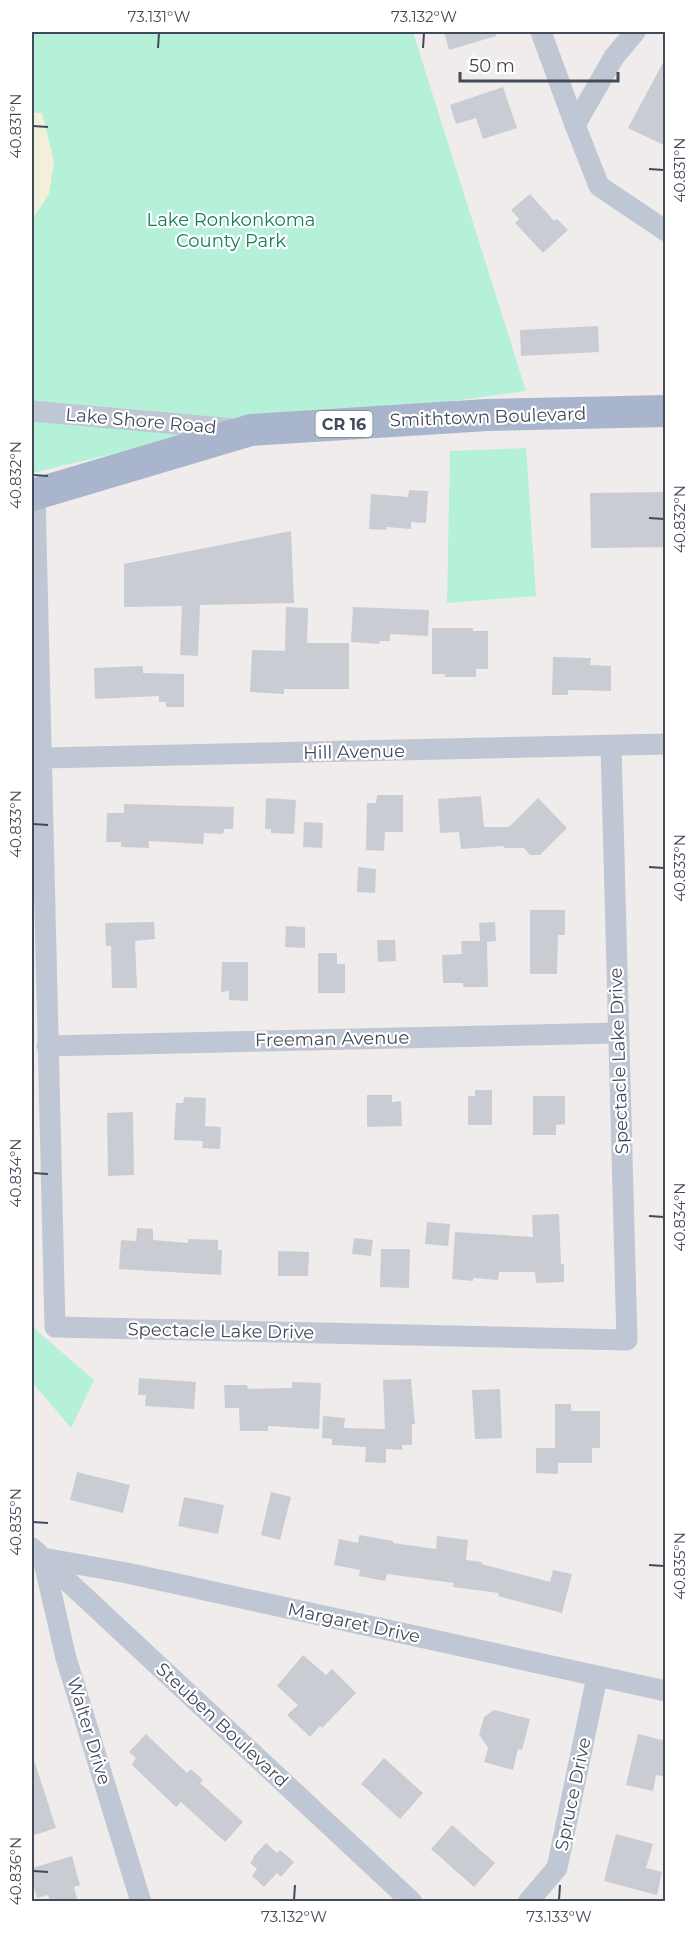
<svg xmlns="http://www.w3.org/2000/svg" width="697" height="1933" viewBox="0 0 697 1933" font-family="Montserrat,sans-serif">
<style>
.green{fill:#b5f1d8}
.sand{fill:#f2efda}
.building{fill:#caccd4}
.lines{fill:none;stroke-linecap:round;stroke-linejoin:round}
.minor{stroke:#c0c7d4;stroke-width:21}
.primary{stroke:#a9b4cd;stroke-width:32}
.ticks{fill:none;stroke:#434a5a;stroke-width:2}
.labels{text-anchor:middle;stroke-width:4.5;stroke-linejoin:round;paint-order:stroke}
.shield{fill:#fff;stroke:#7b808c;stroke-width:1.5}
.shield-label{font-size:16px;font-weight:bold;fill:#434a5a}
.park-label{font-size:18px;fill:#117e5d;stroke:#fff}
.street-label{font-size:18px;fill:#434a5a;stroke:#fff}
.neatline{fill:none;stroke:#434a5a;stroke-width:2}
.ticks-label{font-size:15px;text-anchor:middle;fill:#434a5a}
</style>
<rect width="100%" height="100%" fill="#efeceb"/>
<path class="green" d="M32,32H413L526,391L184,437L32,473Z
M526,448L536,596L447,603L450,451Z
M32,1305L35,1329L94,1380L71,1428L32,1382Z"/>
<path class="sand" d="M32,113H42L54,161L49,194L32,220Z"/>
<path class="building" d="M444,32H495L496,36L449,50Z
M666,57V146L628,128Z
M503,87L517,128L483,139L476,118L456,124L450,105Z
M530,194L554,221L557,219L568,230L543,253L515,223L519,219L511,210Z
M598,326L599,352L521,356L520,330Z
M409,490L428,491L426,523L411,522V529L386,527V530L369,529L371,494L408,497Z
M666,492V547L591,548L590,493Z
M291,531L294,603L200,605L198,656L180,655L182,606L124,607V564Z
M286,607L308,608L307,643H349V689H284V694L250,692L252,650L285,651Z
M353,607L429,610L428,636L390,634V641H380L379,644L351,642Z
M432,628H473V631H488V669H476V677H445V674H432Z
M553,657L591,658L590,665L611,666V691L568,690V695H552Z
M143,666V673L184,674V707H166V702H159V696L95,699L94,668Z
M377,795H403V832H385L384,851L366,850L367,803H376Z
M481,796L484,827H509L538,798L567,828L540,855H530L524,848H504V846L461,849L459,832L440,833L438,799Z
M266,798L296,800L294,834L271,833V829H265Z
M124,804L234,807L233,829H224L223,834L204,833L203,844L149,841V848L121,847V842H106L107,813H124Z
M304,822L323,823L322,848L303,847Z
M358,867L376,869L375,893L357,892Z
M530,910H565V935H558L557,974H530Z
M154,922L155,939L135,941L137,988H112L111,946H106L105,923Z
M495,922L496,941L487,942L488,987H463V983H443L442,955L462,954L461,941H480L479,923Z
M286,926L305,927V948L285,947Z
M377,940H395L396,961L378,962Z
M318,953H337V964H345V993H318Z
M222,962H248V1001L229,1000V991L221,992Z
M475,1090H492V1125H468V1096H475Z
M367,1095H392V1102L401,1101L402,1126L367,1127Z
M533,1096H565V1124L556,1125V1135H533Z
M184,1097L206,1098L205,1126L221,1127L220,1149L202,1148L203,1141L174,1140L176,1103H183Z
M133,1112L134,1175L108,1176L107,1113Z
M559,1214L561,1264H564V1282L536,1283L535,1272H499L498,1280L473,1278V1281L452,1279L455,1232L533,1237L532,1215Z
M427,1222L450,1224L448,1246L425,1244Z
M137,1228L153,1229V1240L188,1243V1239L218,1240V1250H222L221,1275L119,1269L121,1240L136,1241Z
M354,1238L373,1240L371,1256L352,1254Z
M381,1249H410L409,1288L380,1287Z
M278,1251L309,1252L308,1276H278Z
M139,1378L196,1382L194,1409L145,1406L146,1395H138Z
M411,1379L415,1424H412V1445H402V1450L386,1449V1463L365,1462L366,1447L332,1445V1439L322,1438L323,1416L345,1418L344,1428L385,1429L383,1380Z
M292,1382L321,1383L319,1429L268,1426V1431H240L239,1408H225L224,1385H247L248,1389L292,1388Z
M500,1389L502,1438L475,1439L472,1390Z
M555,1404H571V1411H600V1448H592V1463H558V1474L536,1473V1448H555Z
M77,1472L130,1485L123,1513L70,1500Z
M271,1492L291,1497L280,1540L261,1535Z
M184,1497L224,1505L218,1534L178,1526Z
M359,1535L393,1541V1543L436,1549L437,1536L468,1540L466,1560L482,1562V1564L550,1582L553,1570L572,1574L562,1613L498,1596L499,1593L453,1587L454,1583L387,1574L385,1581L359,1576L360,1570L334,1565L339,1539L358,1543Z
M303,1655L326,1675L332,1669L356,1693L322,1728L320,1726L310,1737L287,1715L298,1705L277,1686Z
M494,1710L530,1719L522,1750L518,1749L513,1770L484,1762L488,1748L479,1734L484,1717Z
M146,1734L187,1773L191,1769L203,1780L200,1783L243,1822L225,1842L181,1802L176,1807L132,1765L136,1758L129,1752Z
M638,1734L666,1741V1777L656,1775L653,1791L626,1785Z
M384,1758L423,1793L400,1819L361,1784Z
M35,1763L56,1828L32,1836V1764Z
M452,1825L495,1863L474,1887L431,1849Z
M616,1834L653,1844L646,1868L662,1872L657,1895L604,1881Z
M266,1843L277,1853L280,1850L294,1862L281,1877L277,1873L264,1887L252,1876L257,1869L250,1863L254,1858L253,1857Z
M72,1856L80,1885L74,1887L78,1902H50L48,1895L37,1898L32,1879V1868Z"/>
<g class="lines">
<path class="minor" d="M541,32L575,125
M635,32L614,57L575,125L599,186L666,231
M32,411L234,429
M35,494C44,772 47,1050 55,1327L627,1340L611,746
M43,758L666,744
M47,1046L618,1033
M32,1548L412,1902
M141,1902L66,1658L43,1558L127,1573L666,1691
M528,1902L557,1868L597,1677"/>
<path class="primary" d="M32,495L251,430L487,415L666,411"/>
</g>
<path class="ticks" d="M158,48L159,33M423,48L424,33M33,126L48,127M649,169L664,170M33,475L48,476M649,518L664,519M33,824L48,825M649,867L664,868M33,1173L48,1174M649,1216L664,1217M33,1522L48,1523M649,1565L664,1566M33,1871L48,1872M294,1900L295,1885M559,1900L560,1885"/>
<g class="labels">
<rect class="shield" x="315.5" y="411" width="57" height="26" rx="4.5"/>
<g class="shield-label">
<text x="344" y="430">CR 16</text>
</g>
<g class="park-label">
<text x="231" y="226">Lake Ronkonkoma<tspan x="231" dy="21">County Park</tspan></text>
</g>
<g class="street-label">
<text transform="translate(488 417) rotate(-2)" y="6">Smithtown Boulevard</text>
<text transform="translate(141 421) rotate(5)" y="6">Lake Shore Road</text>
<text transform="translate(354 752) rotate(-1)" y="6">Hill Avenue</text>
<text transform="translate(332 1039) rotate(-1)" y="6">Freeman Avenue</text>
<text transform="translate(619 1061) rotate(-92)" y="6">Spectacle Lake Drive</text>
<text transform="translate(221 1331) rotate(1)" y="6">Spectacle Lake Drive</text>
<text transform="translate(354 1623) rotate(12)" y="6">Margaret Drive</text>
<text transform="translate(222 1725) rotate(43)" y="6">Steuben Boulevard</text>
<text transform="translate(89 1731) rotate(73)" y="6">Walter Drive</text>
<text transform="translate(573 1794) rotate(-78)" y="6">Spruce Drive</text>
</g>
</g>
<rect width="697" height="1933" fill="none" stroke="#ffffff" stroke-width="66"/>
<path d="M460 72v9h158v-9" fill="none" stroke="#434a5a" stroke-width="3"/>
<text x="469" y="72" font-size="18" fill="#434a5a" stroke="#ffffff" stroke-width="4.5" paint-order="stroke">50 m</text>
<rect x="33" y="33" width="631" height="1867" class="neatline"/>
<g class="ticks-label">
<text x="159" y="22">73.131°W</text>
<text x="424" y="22">73.132°W</text>
<text transform="translate(16 126) rotate(-90)" y="5">40.831°N</text>
<text transform="translate(680 170) rotate(-90)" y="5">40.831°N</text>
<text transform="translate(16 475) rotate(-90)" y="5">40.832°N</text>
<text transform="translate(680 519) rotate(-90)" y="5">40.832°N</text>
<text transform="translate(16 824) rotate(-90)" y="5">40.833°N</text>
<text transform="translate(680 868) rotate(-90)" y="5">40.833°N</text>
<text transform="translate(16 1173) rotate(-90)" y="5">40.834°N</text>
<text transform="translate(680 1217) rotate(-90)" y="5">40.834°N</text>
<text transform="translate(16 1522) rotate(-90)" y="5">40.835°N</text>
<text transform="translate(680 1566) rotate(-90)" y="5">40.835°N</text>
<text transform="translate(16 1871) rotate(-90)" y="5">40.836°N</text>
<text x="294" y="1922">73.132°W</text>
<text x="559" y="1922">73.133°W</text>
</g>
</svg>
